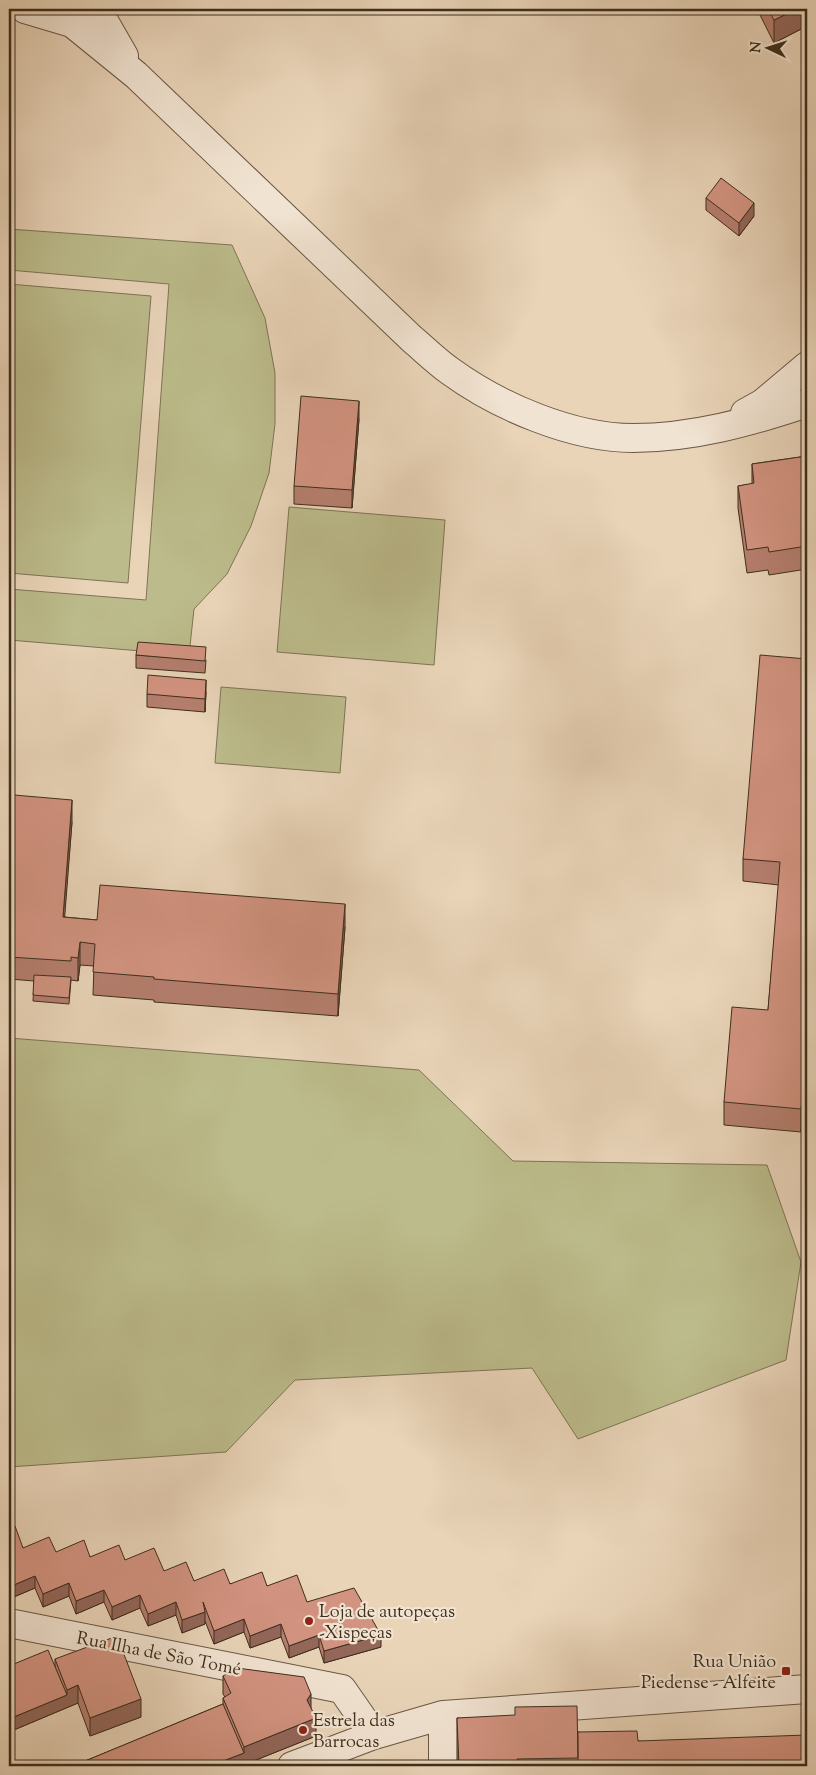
<svg xmlns="http://www.w3.org/2000/svg" width="816" height="1775" viewBox="0 0 816 1775" font-family="'Sorts Mill Goudy',serif">
<style>
.green{fill:#bcbb8b;stroke:#7e7454}
.lines{fill:none;stroke-linecap:round;stroke-linejoin:round}
.minor-casing{stroke:#6a5843;stroke-width:30}
.minor{stroke:#f1e3d1;stroke-width:28}
.wall{fill:#b57e6e;stroke:#3f2e1c}
.shaded-wall{fill:#93675a;stroke:#3f2e1c}
.building{fill:#d29380;stroke:#3f2e1c}
.poi-dot{fill:#8f2418;stroke:#f1e3d1;stroke-width:2}
.labels{text-anchor:middle;stroke-width:4.5;stroke-linejoin:round;paint-order:stroke}
.poi-label{font-size:18px;fill:#3f2e1c;stroke:#f1e3d1;text-anchor:start}
.street-label{font-size:18px;fill:#3f2e1c;stroke:#f1e3d1}
</style>
<rect width="100%" height="100%" fill="#e9d4b8"/>
<filter id="stains"><feTurbulence type="fractalNoise" baseFrequency=".004" numOctaves="4"/><feColorMatrix values="0 0 0 0 .2 0 0 0 0 .09 0 0 0 0 .02 0 0 0 .5 -.17"/></filter>
<radialGradient id="worn" r=".72"><stop offset=".6" stop-color="#630" stop-opacity="0"/><stop offset="1" stop-color="#630" stop-opacity=".3"/></radialGradient>
<path class="green" d="M9,229L232,245L265,318L275,373V424L269,473L251,526L227,574L194,609L189,655L9,640V589L146,600L169,284L9,270Z
M9,284L151,296L128,583L9,573Z
M289,507L445,520L434,665L277,652Z
M221,687L346,697L340,773L215,763Z
M9,1038L419,1070L513,1161L767,1165L801,1262L786,1360L578,1439L532,1368L295,1380L226,1452L9,1467Z"/>
<g class="lines">
<defs>
<path id="minor" d="M25,9L72,23L136,75L412,339C424,349 436,361 450,371C498,406 572,438 633,438C693,438 750,422 807,403
M97,9L124,56
M745,413L763,403L807,366
M9,1623L342,1689L374,1735
M443,1715V1766
M292,1766L374,1735L443,1715L807,1689"/>
</defs>
<use href="#minor" class="minor-casing"/>
<use href="#minor" class="minor"/>
</g>
<path class="wall" d="M757,9H807V26L774,43Z
M706,198L754,216L739,236L706,210Z
M359,419L352,508L294,504V486Z
M807,456V569L769,575L768,570L747,573L738,508V486L752,484V464Z
M136,655L206,660L205,673L136,668Z
M807,659V1062L801,1132L724,1125V1102L768,1010L779,885L743,881V859Z
M206,692L205,712L147,707V694Z
M9,789L14,795L72,822L64,917L97,920L345,927L338,1016L154,1002V1000L93,995L94,966L80,965L78,981L71,980L69,1004L33,1001L34,981L9,979Z
M9,1529L23,1548L90,1557L125,1560L164,1571L194,1581L267,1586L307,1602L381,1647L324,1663L319,1647L289,1658L281,1637L250,1648L244,1632L214,1644L205,1621V1624L182,1633L176,1615L148,1626L140,1608L112,1620L104,1602L76,1614L69,1596L43,1607L35,1588L9,1599Z
M55,1659L141,1717L90,1736L78,1703L9,1732V1666L55,1667Z
M223,1676L311,1709L316,1736L241,1766H73L223,1704V1698L225,1697L223,1694Z
M457,1718L578,1732L807,1766H457Z"/>
<path class="shaded-wall" d="M797,9H807V26L774,43V20Z
M754,203V216L739,236V223Z
M359,401V419L352,508V490Z
M206,680V692L205,712V699Z
M72,800V822L63,939V917Z
M345,904V927L338,1016V994Z
M80,942V965L78,981V958Z
M807,1039V1062L801,1132V1109Z
M35,1576V1588L9,1599V1587Z
M69,1583V1596L43,1607V1594Z
M104,1590V1602L76,1614V1601Z
M140,1595V1608L112,1620V1607Z
M176,1602V1615L148,1626V1614Z
M205,1612V1624L182,1633V1620Z
M244,1619V1632L214,1644V1631Z
M281,1624V1637L250,1648V1636Z
M319,1635V1647L289,1658V1646Z
M381,1635V1647L324,1663V1651Z
M78,1685V1703L9,1732V1719L67,1695V1690Z
M311,1694V1712L307,1700Z
M141,1699V1717L90,1736V1718Z
M316,1718V1736L241,1766H210L244,1753V1747Z"/>
<path class="building" d="M768,9H797L774,20Z
M721,178L754,203L739,223L706,198Z
M301,396L359,401L352,490L294,486Z
M807,456V546L769,552L768,547L747,550L738,486L754,483L752,464Z
M138,642L206,647L205,661L136,655Z
M760,655L807,659V1039L801,1109L724,1102L732,1007L768,1010L780,862L743,859Z
M148,675L206,680L205,699L147,694Z
M9,789L14,790V795L72,800L63,917L97,920L100,885L345,904L338,994L154,979V977L93,972L95,944L80,942L78,958L71,957V961L9,957Z
M34,975L71,977L69,998L33,995Z
M15,1526L23,1548L49,1537L56,1552L84,1540L90,1557L119,1545L125,1560L154,1548L164,1571L186,1562L194,1581L224,1569L230,1584L262,1572L267,1586L297,1575L307,1602L354,1588L381,1635L324,1651L319,1635L289,1646L281,1624L250,1636L244,1619L214,1631L203,1602L205,1612L182,1620L176,1602L148,1614L140,1595L112,1607L104,1590L76,1601L69,1583L43,1594L35,1576L9,1587V1529Z
M117,1636L141,1699L90,1718L78,1685L67,1690L55,1659Z
M48,1650L67,1695L9,1719V1666Z
M237,1668L304,1677L311,1694L307,1700L316,1718L244,1747L223,1698L231,1693L223,1676Z
M223,1704L244,1753L210,1766H73Z
M577,1706L578,1758L517,1759V1766H459L457,1718L515,1715V1707Z
M637,1731L638,1741L807,1735V1766H578V1732Z"/>
<g class="poi-dot">
<circle cx="309" cy="1621" r="5"/>
<rect x="781" y="1666" width="10" height="10" rx="2.5"/>
<circle cx="303" cy="1730" r="5"/>
</g>
<g class="labels">
<g class="poi-label">
<text x="319" y="1617">Loja de autopeças<tspan x="319" dy="21">-Xispeças</tspan></text>
<text x="776" y="1667" text-anchor="end">Rua União<tspan x="776" dy="21">Piedense - Alfeite</tspan></text>
<text x="313" y="1726">Estrela das<tspan x="313" dy="21">Barrocas</tspan></text>
</g>
<g class="street-label">
<text transform="translate(159 1653) rotate(11)" y="6">Rua Ilha de São Tomé</text>
</g>
</g>
<rect width="816" height="1775" fill="none" stroke="#e9d4b8" stroke-width="30"/>
<rect x="10" y="10" width="796" height="1755" fill="none" stroke="#3f2e1c" stroke-width="2.5"/>
<rect x="15" y="15" width="786" height="1745" fill="none" stroke="#3f2e1c"/>
<g transform="translate(768 48) rotate(274)" stroke="#f1e3d1" stroke-width="4" paint-order="stroke">
<path d="M0-4L9 19L0 12L-9 19Z" fill="#3f2e1c"/>
<text y="-8" font-size="14" font-weight="bold" text-anchor="middle" fill="#3f2e1c">N</text>
</g>
<rect width="100%" height="100%" filter="url(#stains)"/>
<rect width="100%" height="100%" fill="url(#worn)"/>
</svg>
